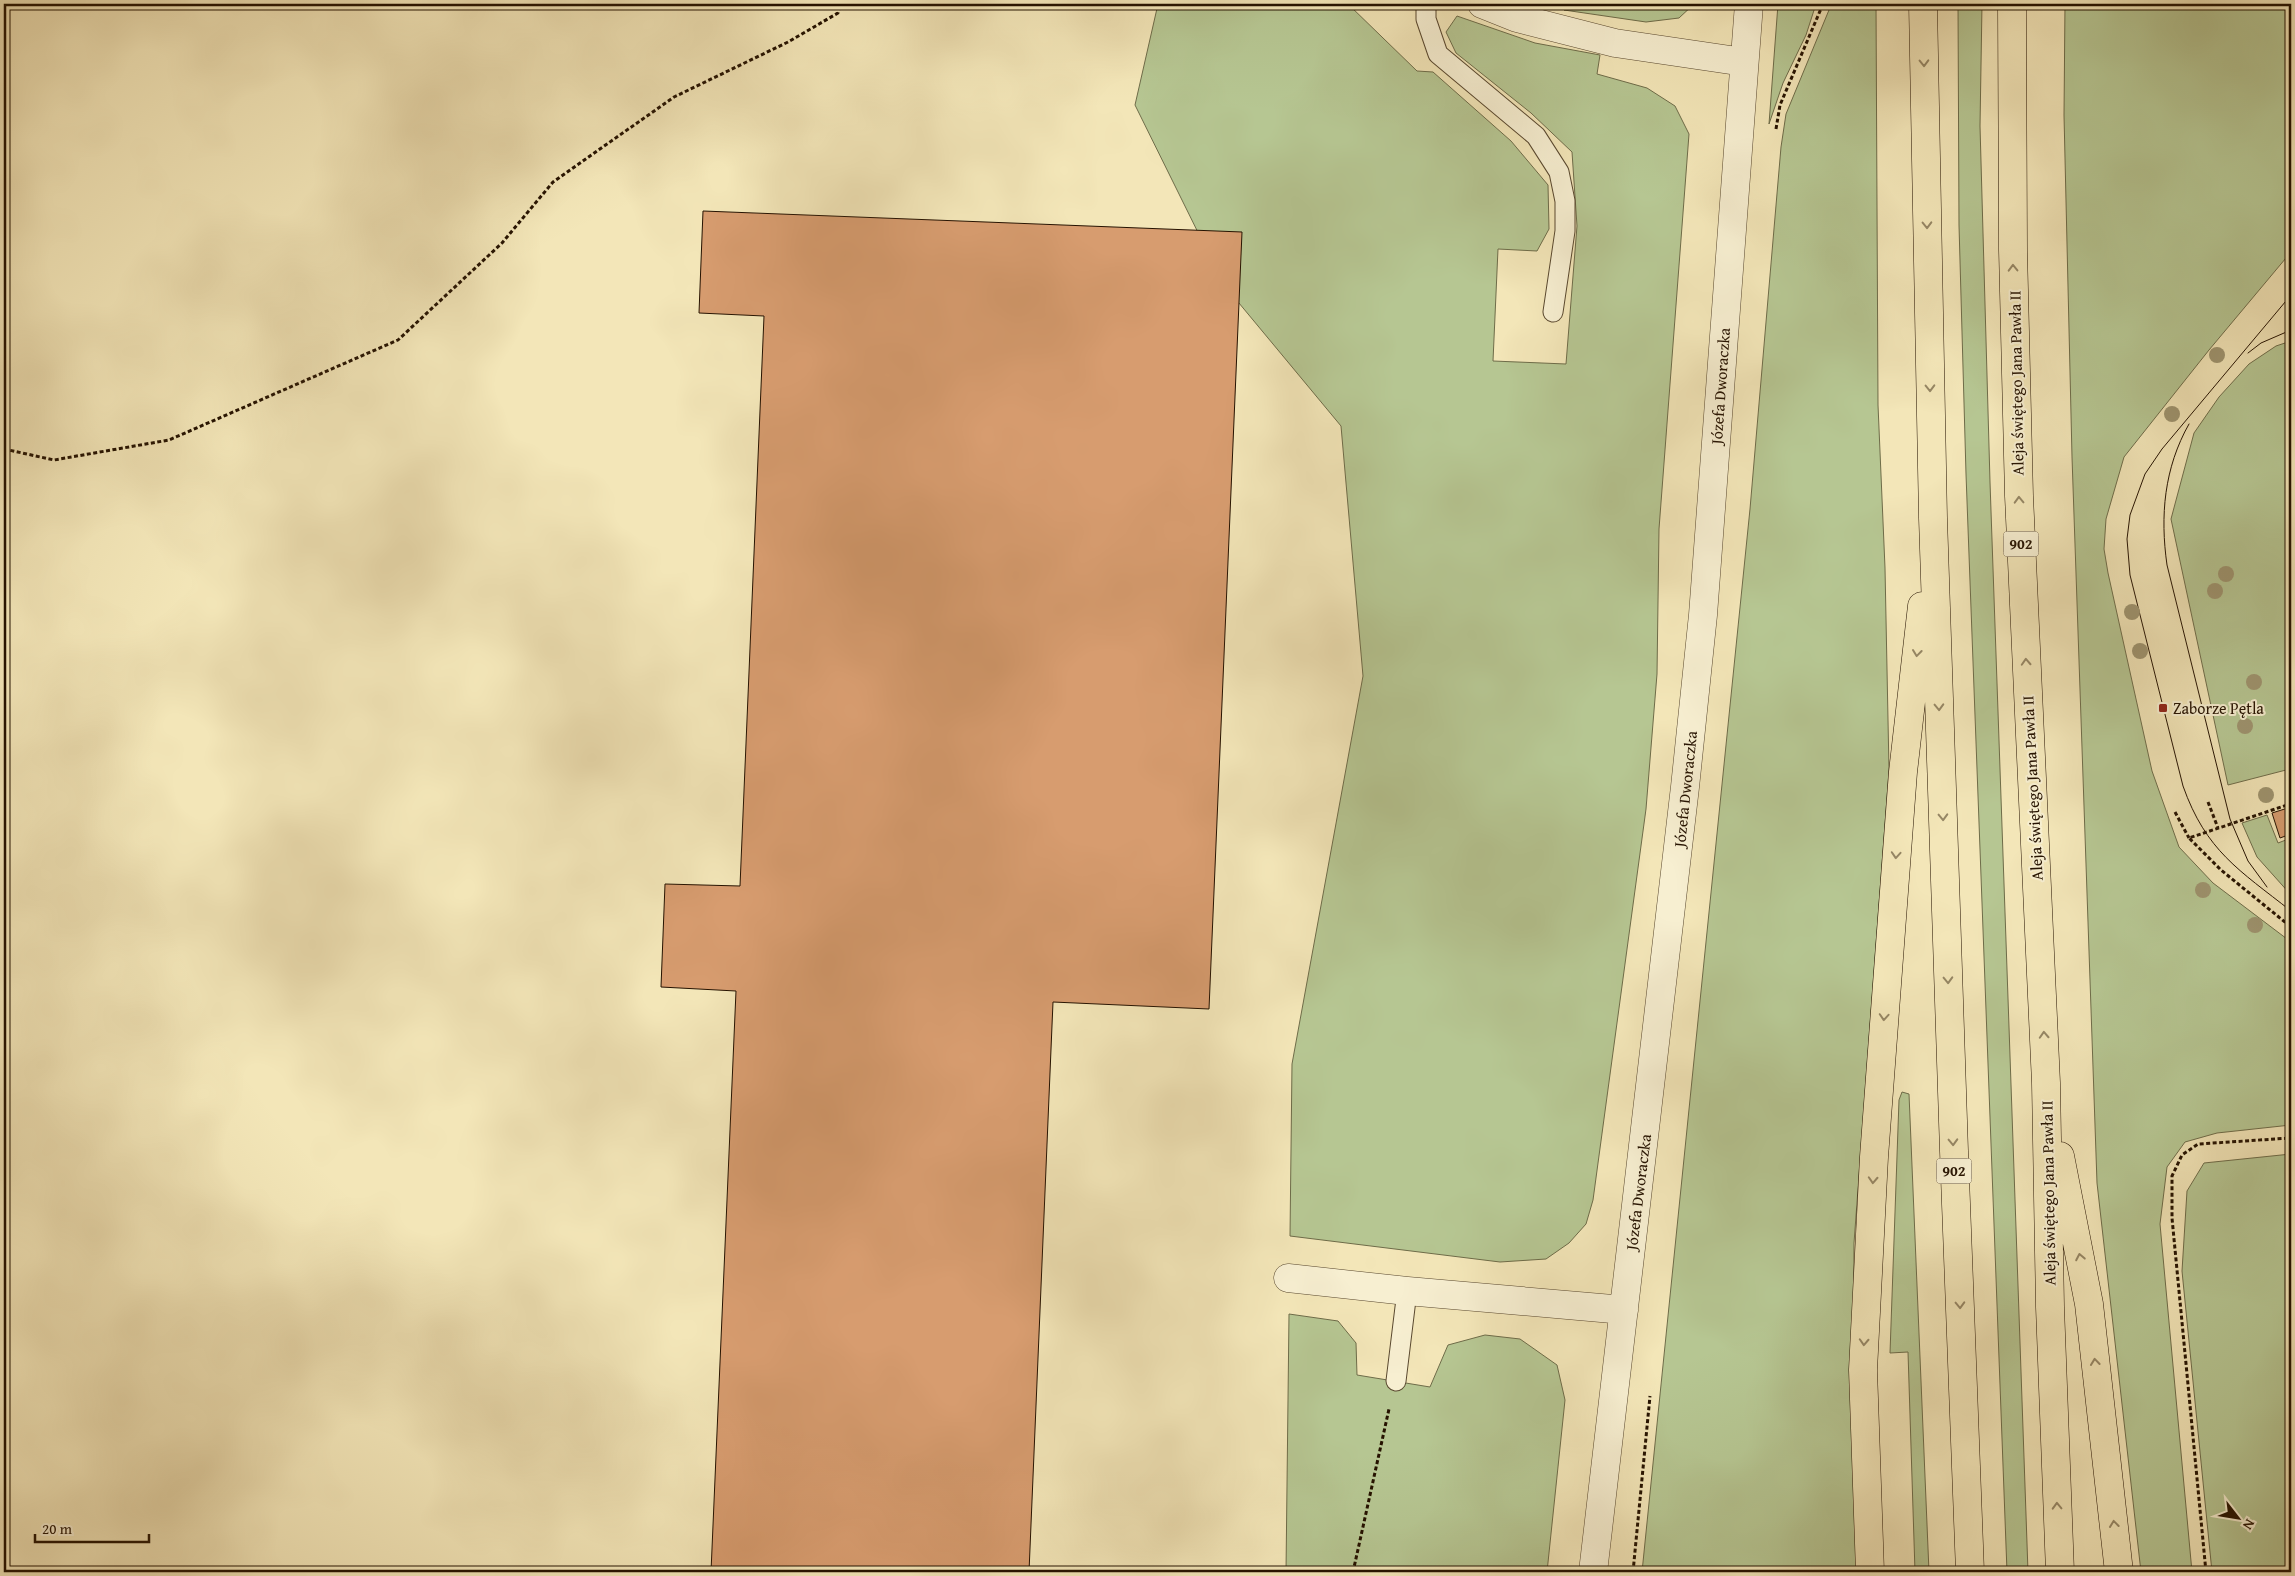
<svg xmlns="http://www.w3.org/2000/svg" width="2295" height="1576" viewBox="0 0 2295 1576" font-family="'Gentium Book Plus',serif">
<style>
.green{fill:#b6c692;stroke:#6e6c49}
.building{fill:#d79c6f;stroke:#251200}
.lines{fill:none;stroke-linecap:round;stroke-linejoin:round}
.service-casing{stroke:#58472e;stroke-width:21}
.minor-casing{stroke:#58472e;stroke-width:29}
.primary-casing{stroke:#251200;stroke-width:29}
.path{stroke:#251200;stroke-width:3;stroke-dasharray:4 2.5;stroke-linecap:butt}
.service{stroke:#f7efd1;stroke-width:19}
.minor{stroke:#f7efd1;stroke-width:28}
.primary{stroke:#f3e6b8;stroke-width:28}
.tram{stroke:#251200;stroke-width:1}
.tree{fill:#9e946f}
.oneway{stroke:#968765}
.poi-dot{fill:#8f2418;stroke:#f7efd1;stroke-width:2}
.labels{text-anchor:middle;stroke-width:4;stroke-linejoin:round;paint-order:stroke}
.shield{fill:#f7efd1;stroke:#64543f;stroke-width:1}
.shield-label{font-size:15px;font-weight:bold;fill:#251200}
.street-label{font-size:16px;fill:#251200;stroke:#f7efd1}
.poi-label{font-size:16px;fill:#251200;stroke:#f7efd1;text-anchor:start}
</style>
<rect width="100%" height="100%" fill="#f3e6b8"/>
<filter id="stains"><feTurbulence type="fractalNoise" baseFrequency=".004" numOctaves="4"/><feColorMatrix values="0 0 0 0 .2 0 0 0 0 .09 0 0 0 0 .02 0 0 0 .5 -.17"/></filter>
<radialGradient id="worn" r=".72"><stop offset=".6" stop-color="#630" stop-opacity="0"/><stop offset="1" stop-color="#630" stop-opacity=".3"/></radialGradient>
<path class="green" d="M1158,4H1348L1417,71L1433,72L1511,141L1548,185L1549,229L1537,251L1498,249L1493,361L1566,364L1577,226L1572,152L1531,113L1456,53L1446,32L1457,16L1535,43L1600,55L1597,74L1647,88L1675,106L1689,134L1659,529L1657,674L1646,809L1593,1200L1586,1224L1569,1243L1546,1259L1500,1262L1290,1236L1292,1064L1363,676L1341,426L1224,285L1135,105Z
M1621,4H1694L1679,18L1646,22L1564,10Z
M1778,4H1816L1806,35L1783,83L1769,124Z
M1830,4H1876L1878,405L1885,568L1889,770L1854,1243L1853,1450L1858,1572H1642L1750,509L1781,147L1786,114L1829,10Z
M1958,4H1982L1980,126L1990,482L2028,1572H2007L1966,474L1959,225Z
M2065,4H2291V252L2209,350L2124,457L2106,519L2104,549L2108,573L2152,771L2179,847L2213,883L2291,942V1125L2217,1133L2185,1142L2167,1167L2160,1224L2192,1572H2141L2097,1183L2072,457L2064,115Z
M2291,341V783L2286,770L2228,785L2171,519L2194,433L2219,397L2249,364L2276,346Z
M2267,815L2278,843L2291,838V895L2257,857L2242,823Z
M1902,1092L1909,1094L1929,1572H1915L1908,1352L1890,1353L1899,1100Z
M2291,1154V1572H2212L2182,1271L2187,1191L2204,1163Z
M1289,1314L1338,1321L1356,1343L1357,1375L1430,1387L1448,1345L1485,1335L1520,1339L1557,1365L1565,1400L1547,1572H1286Z"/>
<path class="building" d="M703,211L1242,232L1209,1009L1053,1002L1029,1572H711L736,991L661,987L665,884L740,886L764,316L699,313Z
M2291,807V834L2280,838L2272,813Z"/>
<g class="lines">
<defs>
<path id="service" d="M1426,4V19L1438,54L1536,136L1559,172L1565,201V231L1553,312
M1396,1381L1407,1291"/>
<path id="minor" d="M1482,4L1517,18L1615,43L1744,62
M1288,1278L1407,1291L1624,1310
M1593,1572L1685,787L1703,615L1749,4"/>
<path id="primary" d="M1923,4L1933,518L1954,1151L1970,1572
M2012,4L2013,250L2019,496L2046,1083L2050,1307L2060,1572
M2060,1156L2089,1304L2119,1572
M1870,1572L1863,1370L1874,1157L1903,772L1922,606"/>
</defs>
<use href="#service" class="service-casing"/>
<use href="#minor" class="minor-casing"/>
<use href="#primary" class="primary-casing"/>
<path class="path" d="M1776,129L1780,105L1823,4
M4,449L54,460L169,440L398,340L502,243L553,182L674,97L788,42L838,13L840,4
M2208,802L2218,828
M2291,807L2290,804L2189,838L2221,870L2291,927
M2175,812L2189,838
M1353,1572L1389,1409
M1633,1572L1650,1396
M2206,1572L2172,1218V1176L2182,1155L2198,1144L2291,1138"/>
<use href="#service" class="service"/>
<use href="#minor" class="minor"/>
<use href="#primary" class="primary"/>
<path class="tram" d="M2291,295L2162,449L2145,474L2130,515L2127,539L2130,575L2183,786C2206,851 2239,870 2291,911
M2248,353L2261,343L2291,330
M2189,424C2164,468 2160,516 2167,565L2230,819L2248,861L2267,887"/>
</g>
<g class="tree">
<circle cx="2217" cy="355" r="8"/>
<circle cx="2172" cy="414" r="8"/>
<circle cx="2226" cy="574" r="8"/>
<circle cx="2215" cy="591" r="8"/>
<circle cx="2132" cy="612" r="8"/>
<circle cx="2140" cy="651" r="8"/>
<circle cx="2254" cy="682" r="8"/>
<circle cx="2245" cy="726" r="8"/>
<circle cx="2266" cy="795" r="8"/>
<circle cx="2203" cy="890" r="8"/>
<circle cx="2255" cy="925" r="8"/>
</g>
<defs><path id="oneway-chevron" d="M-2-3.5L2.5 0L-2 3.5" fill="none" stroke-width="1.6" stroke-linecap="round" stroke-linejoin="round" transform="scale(1.25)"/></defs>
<g class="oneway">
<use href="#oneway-chevron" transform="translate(1924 63) rotate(89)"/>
<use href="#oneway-chevron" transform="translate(1927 225) rotate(89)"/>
<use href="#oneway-chevron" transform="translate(2013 268) rotate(-91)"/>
<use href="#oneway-chevron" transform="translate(1930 388) rotate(89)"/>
<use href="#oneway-chevron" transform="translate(2019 500) rotate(-92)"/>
<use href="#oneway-chevron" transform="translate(1917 653) rotate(97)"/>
<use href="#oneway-chevron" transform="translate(2026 662) rotate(-93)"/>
<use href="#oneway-chevron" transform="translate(1939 707) rotate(88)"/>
<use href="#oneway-chevron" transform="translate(1943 817) rotate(88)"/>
<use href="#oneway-chevron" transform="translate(1896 855) rotate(94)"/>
<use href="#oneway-chevron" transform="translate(1948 980) rotate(88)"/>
<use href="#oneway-chevron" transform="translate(1884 1017) rotate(94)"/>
<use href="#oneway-chevron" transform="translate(2044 1035) rotate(-93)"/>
<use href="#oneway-chevron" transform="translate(1953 1142) rotate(88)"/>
<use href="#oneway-chevron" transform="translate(1873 1180) rotate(93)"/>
<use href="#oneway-chevron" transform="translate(2080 1257) rotate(-101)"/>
<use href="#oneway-chevron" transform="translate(1960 1305) rotate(88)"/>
<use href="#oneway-chevron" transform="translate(1864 1342) rotate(93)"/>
<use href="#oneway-chevron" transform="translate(2095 1362) rotate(-96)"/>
<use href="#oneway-chevron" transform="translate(2057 1506) rotate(-92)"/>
<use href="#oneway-chevron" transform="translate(2114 1524) rotate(-97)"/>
</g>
<rect class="poi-dot" x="2158" y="703" width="10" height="10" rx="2.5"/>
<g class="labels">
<g class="shield">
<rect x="2003.5" y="531.5" width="35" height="25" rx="4"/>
<rect x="1936.5" y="1158.5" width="35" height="25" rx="4"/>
</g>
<g class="shield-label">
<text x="2021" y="549">902</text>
<text x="1954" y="1176">902</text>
</g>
<g class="street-label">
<text transform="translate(2016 383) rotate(-91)" y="6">Aleja świętego Jana Pawła II</text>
<text transform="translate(1720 386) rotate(-86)" y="6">Józefa Dworaczka</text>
<text transform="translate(2032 788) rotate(-93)" y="6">Aleja świętego Jana Pawła II</text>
<text transform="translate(1685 789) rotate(-84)" y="6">Józefa Dworaczka</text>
<text transform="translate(1638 1192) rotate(-83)" y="6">Józefa Dworaczka</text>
<text transform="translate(2048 1193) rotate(-91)" y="6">Aleja świętego Jana Pawła II</text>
</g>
<g class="poi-label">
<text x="2173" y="714">Zaborze Pętla</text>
</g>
</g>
<rect width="2295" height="1576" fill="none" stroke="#f3e6b8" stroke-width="20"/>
<rect x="5" y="5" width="2285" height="1566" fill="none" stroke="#251200" stroke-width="2.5"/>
<rect x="10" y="10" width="2275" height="1556" fill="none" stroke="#251200"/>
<g transform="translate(2238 1518) rotate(121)" stroke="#f7efd1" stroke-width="4" paint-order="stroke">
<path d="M0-4L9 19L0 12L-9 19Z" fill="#251200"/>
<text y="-8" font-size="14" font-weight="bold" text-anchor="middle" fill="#251200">N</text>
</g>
<path d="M35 1534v8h114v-8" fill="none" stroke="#251200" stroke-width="2.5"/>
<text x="42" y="1534" font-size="15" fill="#251200" stroke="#f7efd1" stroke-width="4" paint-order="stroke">20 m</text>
<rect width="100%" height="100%" filter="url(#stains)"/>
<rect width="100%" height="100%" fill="url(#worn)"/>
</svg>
